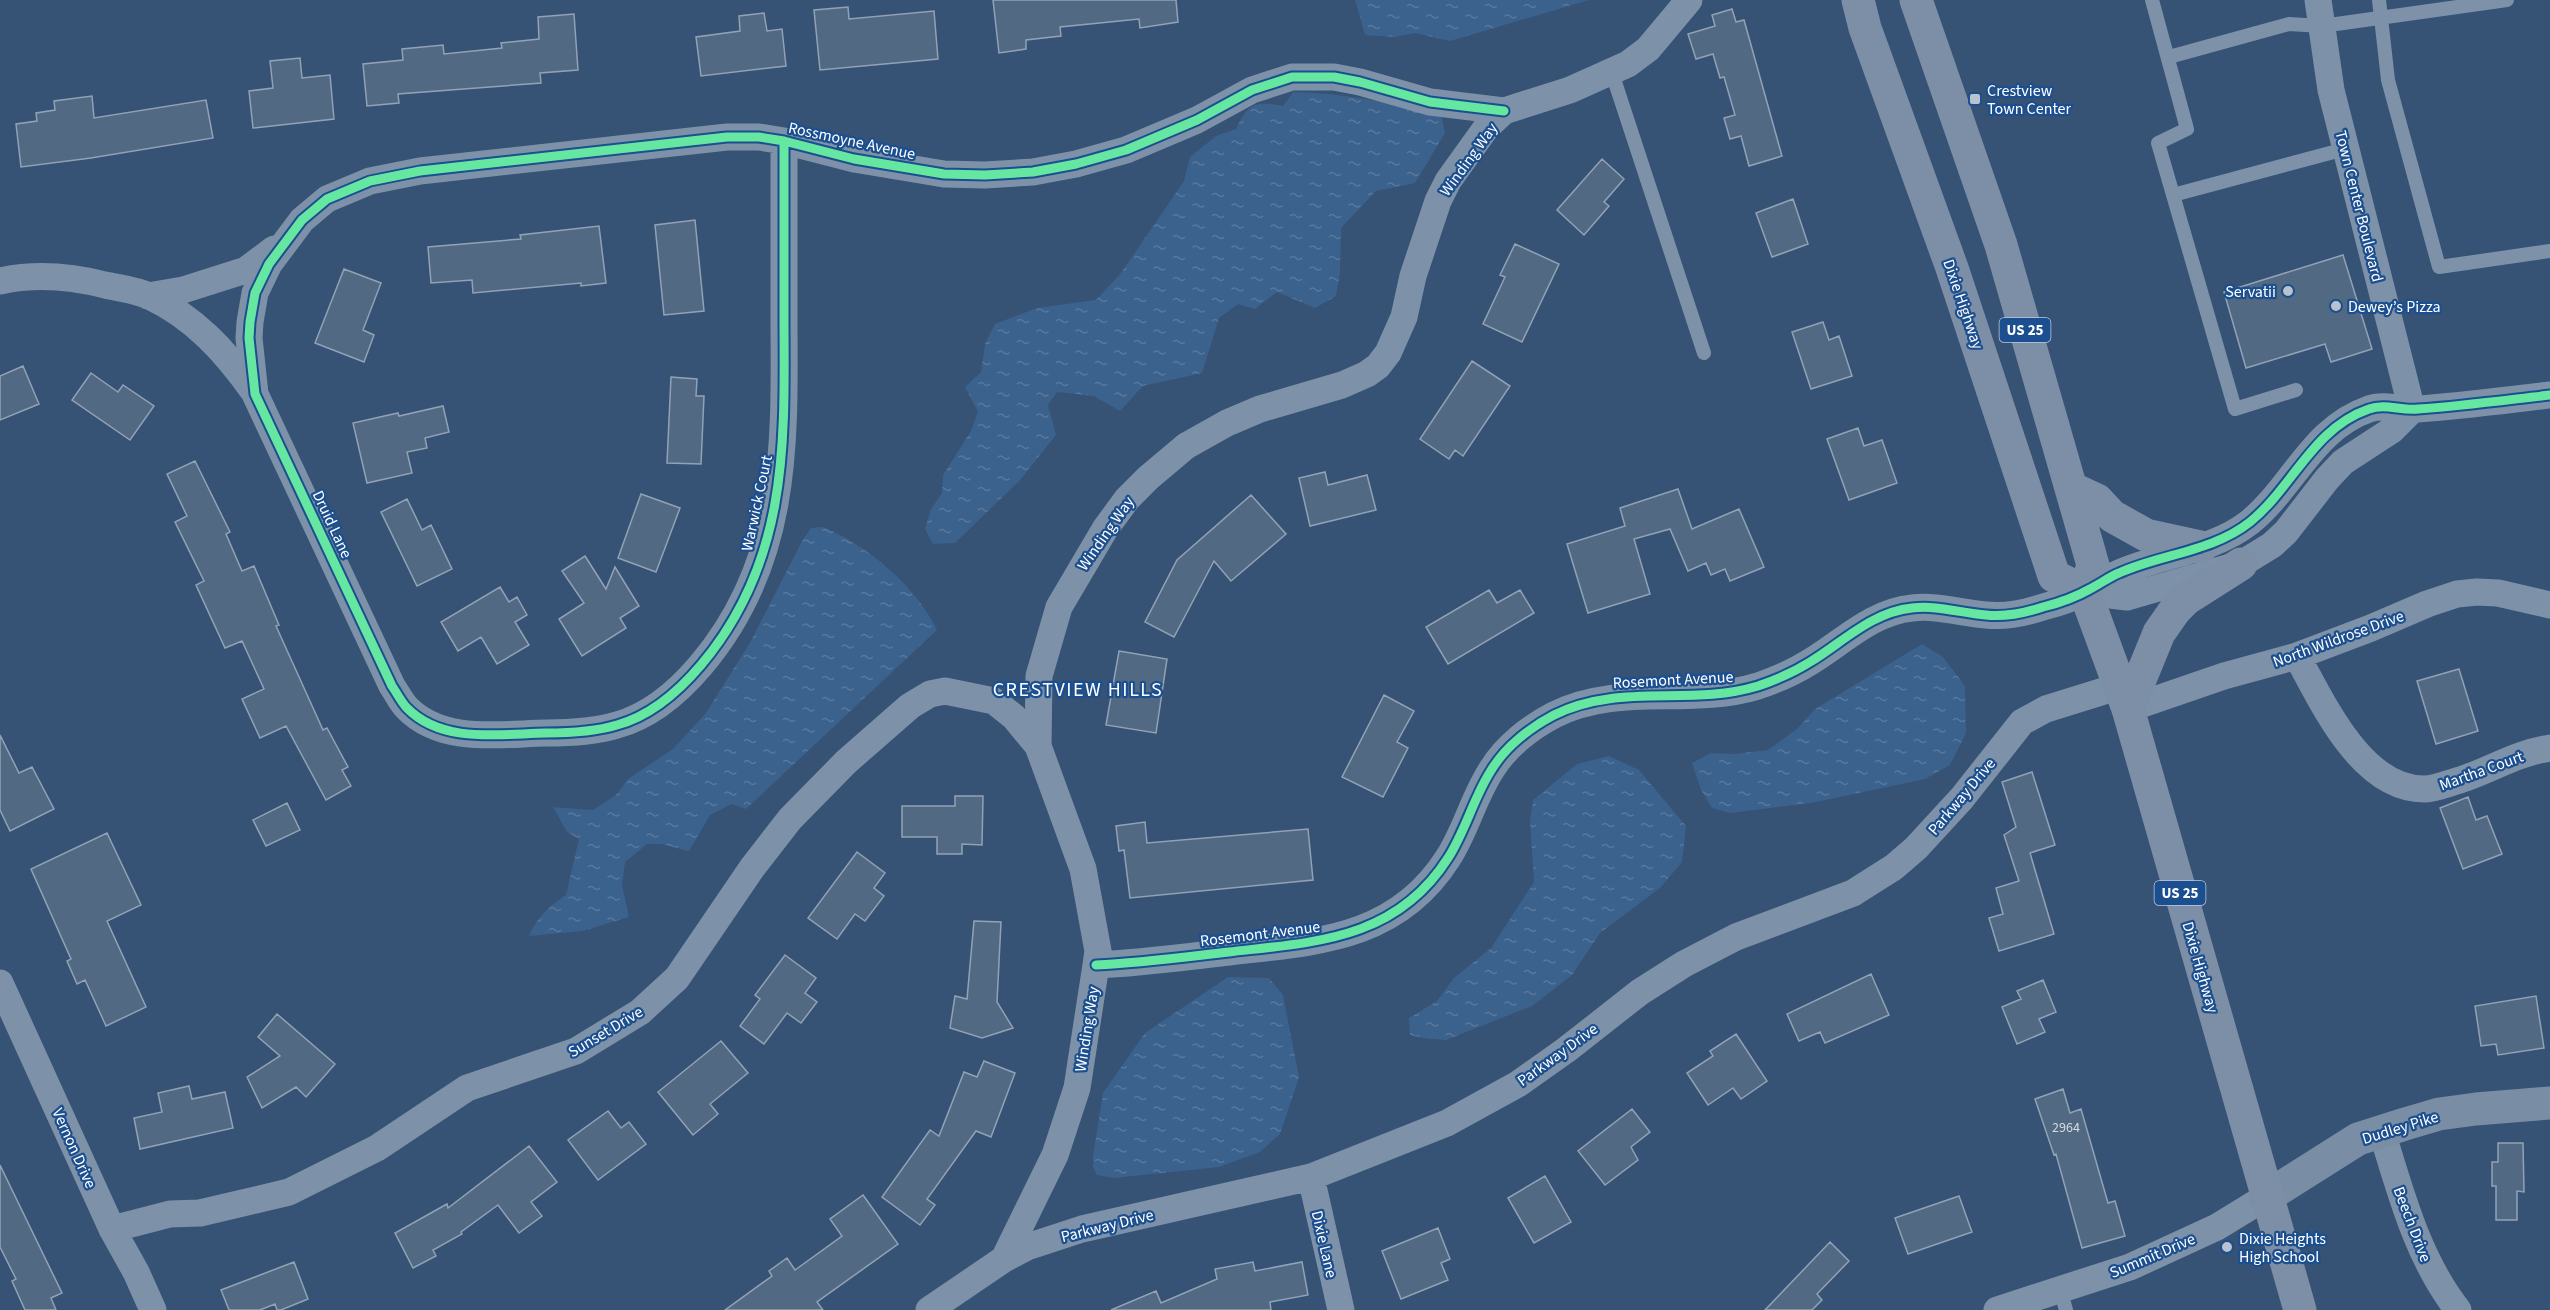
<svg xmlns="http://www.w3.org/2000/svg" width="2550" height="1310" viewBox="0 0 2550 1310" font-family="'Source Sans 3',sans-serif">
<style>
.water{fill:url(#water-ripples)}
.building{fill:#526984;stroke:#92a2b6;stroke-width:1.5}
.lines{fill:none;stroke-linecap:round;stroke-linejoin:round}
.lane{stroke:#7d92a8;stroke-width:14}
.street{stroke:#7d92a8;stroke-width:27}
.secondary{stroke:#798da4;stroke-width:33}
.primary{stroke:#7d8ea7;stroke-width:33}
.cycleway-casing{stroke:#1b4f8f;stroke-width:13}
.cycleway{stroke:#66e7a1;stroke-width:9}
.poi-dot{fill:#b9c2ce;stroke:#1b4f8f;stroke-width:2}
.labels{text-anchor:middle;stroke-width:4.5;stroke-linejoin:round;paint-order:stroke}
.number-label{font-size:14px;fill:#d4dae0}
.shield{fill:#1b4f8f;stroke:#bbcadd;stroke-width:1.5}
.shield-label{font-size:15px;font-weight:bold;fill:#fff}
.poi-label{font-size:16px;fill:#fff;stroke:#1b4f8f;text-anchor:start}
.street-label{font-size:16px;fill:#fff;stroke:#1b4f8f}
.quarter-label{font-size:20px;letter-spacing:1.5px;fill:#fff;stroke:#1b4f8f}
</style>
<defs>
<pattern id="water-ripples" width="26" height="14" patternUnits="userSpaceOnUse" patternTransform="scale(1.5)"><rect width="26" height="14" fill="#3b618d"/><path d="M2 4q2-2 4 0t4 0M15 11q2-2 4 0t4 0" fill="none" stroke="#58799e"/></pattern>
</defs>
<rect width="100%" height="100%" fill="#365274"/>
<path class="water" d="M1355,0H1589L1450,41L1415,33L1396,37L1365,35Z
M1293,92C1343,93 1391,103 1441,114L1445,133L1415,183L1376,191L1341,228L1340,273L1336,296L1315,308L1277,292L1255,309L1238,304L1219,318L1202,373L1143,386L1120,411L1094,396L1057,392L1048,405L1056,435L1020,480L955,543L933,544L925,529L931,509L942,493L943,475L971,431L978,412L965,387L981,372L985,344L995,324L1037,308L1096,300L1121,273L1184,181L1190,157L1216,136L1236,129C1248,103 1256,101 1283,106Z
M823,527C868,546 916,586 937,630L746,809L732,804L710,815L689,851L661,844H647L625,862L622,885L629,917L582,931L529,936C537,917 549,906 566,895L579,839L567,832L553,807L593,810L616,795L628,779L673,749L706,713L751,641L802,541L811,528Z
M1922,644L1943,657L1965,686L1966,733L1950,765L1925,779L1811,803L1730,813L1712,808L1701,790L1692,763L1711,753L1735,754L1768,750L1797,729L1815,709Z
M1609,756L1639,770L1686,826L1682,862L1660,888L1600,933L1572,975L1532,1006L1446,1040L1422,1038L1410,1035L1409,1018L1437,1001L1454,978L1491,948L1534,882L1530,821L1533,800L1577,764Z
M1228,977L1269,978L1283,995L1299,1077L1280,1134L1260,1152L1219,1167L1114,1178L1097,1175L1093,1167V1156L1103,1093L1145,1033Z"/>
<path class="building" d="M993,0H1176L1178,22L1140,28L1139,19L1060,27L1061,36L1026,40V49L999,53Z
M848,7L849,19L934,11L938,59L820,70L814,10Z
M1732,9L1736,22L1744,20L1782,156L1749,166L1741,136L1730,139L1724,118L1735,115L1724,77L1720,78L1713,54L1696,59L1688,34L1715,26L1712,15Z
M764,13L767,31L782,29L786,66L701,76L696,37L740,31L739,16Z
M574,14L578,70L540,73L541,83L398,94L399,103L367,106L363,64L403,60L402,49L443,45L444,54L502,48L501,43L539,39L538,17Z
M300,58L302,78L330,75L334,119L253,128L249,91L273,88L270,61Z
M92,96L94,118L206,100L213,138L91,158L21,167L16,124L37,121L36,113L55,110L54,101Z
M1602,159L1624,179L1604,202L1609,206L1584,235L1557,210Z
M1793,199L1808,244L1772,257L1756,213Z
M695,220L704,311L664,315L655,225Z
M599,226L606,283L581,286V283L473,293L472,280L431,283L428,247L521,239L520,235Z
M1515,244L1559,264L1522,342L1483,324L1505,277L1500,275Z
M2343,255L2372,349L2331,362L2325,344L2246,368L2224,292Z
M344,269L381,283L363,330L374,335L364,362L315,343Z
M1823,322L1829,340L1839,336L1852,376L1811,389L1792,332Z
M1472,361L1510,386L1463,456L1455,450L1449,459L1420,439Z
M23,366L39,404L0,420V376Z
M91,373L118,392L123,385L154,406L130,440L72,400Z
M671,377L697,379L696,396H704L701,464L667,463Z
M443,406L449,432L425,438L427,448L407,452L412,473L367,483L353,423L398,413L399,416Z
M1858,428L1864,446L1882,440L1897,483L1849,500L1827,439Z
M195,461L230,532L226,534L242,571L254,566L279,625L276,626L323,730L327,728L348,767L342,770L351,786L326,800L286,726L260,738L242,699L264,689L242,641L225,648L196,585L204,581L175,522L187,516L167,474Z
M1325,472L1328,485L1367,475L1376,510L1310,526L1299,478Z
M1678,489L1692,529L1739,509L1764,567L1730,581L1725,569L1711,575L1706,563L1688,571L1670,529L1634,539L1650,594L1588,613L1567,544L1625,526L1620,508Z
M641,494L680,508L656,572L618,558Z
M1251,495L1286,534L1231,581L1214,561L1174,637L1145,622L1177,560Z
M407,499L422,530L431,525L452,569L417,586L381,512Z
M585,556L606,589L615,567L639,606L620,618L626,628L582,656L559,619L584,603L562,571Z
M500,587L509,602L517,597L527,615L515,622L529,645L497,664L481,637L458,651L441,622Z
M1489,590L1497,603L1520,590L1534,613L1448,664L1426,627Z
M1119,651L1167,659L1156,733L1106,725Z
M2459,669L2478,731L2436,744L2417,681Z
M1384,695L1414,711L1397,742L1408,748L1383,797L1342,777Z
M0,735L19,773L32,767L54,809L10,831L0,810Z
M2032,772L2055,845L2030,853L2054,934L1999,951L1989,918L2003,914L1996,888L2019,881L2004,835L2016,827L2002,782Z
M955,796H983L982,845L962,844V854H937V837H902V806H955Z
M2468,797L2476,820L2487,816L2502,854L2463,869L2440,808Z
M287,803L300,830L266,846L253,820Z
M1145,822L1147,843L1308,829L1313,880L1130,898L1124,850L1119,851L1116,826Z
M107,833L141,905L107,921L146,1007L106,1026L85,980L77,984L67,961L71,959L31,869Z
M857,852L885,873L874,888L884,896L865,921L855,914L837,939L808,918Z
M974,921L1001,922L997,1002L1013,1028L982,1038L950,1028L955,996L967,999Z
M785,955L816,978L805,993L817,1002L801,1023L787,1013L764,1044L740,1026L760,999L755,995Z
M1871,974L1889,1015L1825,1043L1820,1032L1799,1041L1787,1014Z
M2043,980L2056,1012L2039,1019L2045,1032L2017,1044L2002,1007L2021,999L2017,991Z
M2536,996L2544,1048L2498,1055L2496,1044L2481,1046L2475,1006Z
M277,1014L335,1064L306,1097L296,1087L262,1108L247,1077L280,1056L258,1037Z
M1736,1034L1767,1081L1741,1099L1733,1088L1708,1105L1687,1073L1713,1056L1710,1051Z
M721,1041L748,1073L710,1104L718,1114L693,1135L658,1092Z
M984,1061L1015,1073L991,1137L976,1131L927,1199L935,1205L920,1225L882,1197L930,1130L939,1136L964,1072L977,1077Z
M189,1086L192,1099L225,1092L233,1128L140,1149L134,1118L162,1112L158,1093Z
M2063,1089L2070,1113L2081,1109L2108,1203L2115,1201L2125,1236L2082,1248L2056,1154L2054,1155L2035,1099Z
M1632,1109L1650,1132L1631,1147L1638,1160L1605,1185L1578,1151Z
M608,1111L621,1128L629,1122L646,1144L598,1180L568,1140Z
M2498,1143H2523L2524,1192L2517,1191V1220H2496V1186H2492V1162H2498Z
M529,1146L557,1182L531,1202L542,1216L519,1233L498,1205L461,1232L462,1234L433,1250L436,1256L413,1268L395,1233L447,1204L448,1208Z
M0,1165L62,1293L51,1298L56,1310H25L12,1281L16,1279L0,1247Z
M1545,1176L1571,1222L1534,1243L1508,1198Z
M863,1195L898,1244L817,1302L823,1310H725L772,1276L769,1271L787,1258L795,1270L842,1236L830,1219Z
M1959,1196L1972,1232L1908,1254L1895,1218Z
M1438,1228L1450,1259L1441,1263L1448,1280L1401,1299L1382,1251Z
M1830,1242L1849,1261L1817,1294L1822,1300L1812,1310H1765Z
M294,1262L308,1299L281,1310H277L275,1304L260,1310H229L221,1290Z
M1253,1262L1255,1271L1302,1262L1308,1295L1270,1302L1271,1310H1111L1156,1291L1161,1303L1217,1279L1215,1269Z"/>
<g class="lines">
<path class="lane" d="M2152,0L2187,129L2158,143L2235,409L2296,390
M2379,0L2388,80L2439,267L2550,251
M2169,57L2289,24L2322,26L2507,0
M1612,73L1704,353
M2173,195L2345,149
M2060,1289L2066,1310"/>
<path class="street" d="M2318,0L2331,90L2412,410
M784,141C784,203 784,265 784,326C785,452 786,564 701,665C679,691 650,716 617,725C594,732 570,733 546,733C500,734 442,744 407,708C401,702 397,693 392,686L255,394L249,338L250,322L255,293L269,264L302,220L327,199L370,181L420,171L727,137H759L784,141L854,159L944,174L985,175L1033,172L1076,164L1126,150L1197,120L1252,90L1292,77H1334L1360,82L1430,102L1504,111
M0,281C36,273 70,276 105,285C119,288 136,290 149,296C194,317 226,352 254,392
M148,296L183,290L246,270L274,249
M2085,592L2127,597L2241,564L2272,545L2286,532L2327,479L2343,462L2392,430L2412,410
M2297,656C2323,703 2361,789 2424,789C2435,789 2449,783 2460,780C2491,770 2516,753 2550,748
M2128,709L2224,676L2297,656L2371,628L2427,604L2457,594L2477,592L2498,593L2550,605
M1096,965C1141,963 1185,957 1229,952C1315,942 1396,940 1448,858C1466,830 1474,796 1492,769C1506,746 1531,727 1554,715C1620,682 1689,707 1758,686C1776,680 1794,672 1810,662C1843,642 1872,612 1912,608C1937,605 1961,613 1986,615C2005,617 2025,613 2043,607C2059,603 2076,597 2090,589C2100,584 2109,577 2119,573C2161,554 2212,552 2250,522C2293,487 2313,428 2369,409C2385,403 2401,411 2418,409C2462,406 2506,400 2550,395
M0,983L112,1229L136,1272L153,1310
M2382,1132C2401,1194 2418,1259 2458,1310
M1311,1177L1341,1310
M112,1229L170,1214L200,1213L289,1192L377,1148L467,1088L576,1051L640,1012L677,978L752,868L790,819L846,762L910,706L930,694L945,691L994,701L1014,717L1038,746
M1004,1259L1055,1155L1077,1088L1096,965L1098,951L1083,869L1038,746L1039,676L1059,607L1105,529L1127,499L1148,478L1186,446L1227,423L1260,409L1342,385L1367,374L1378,366L1388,353L1404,317L1413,276L1438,201L1448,181L1486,128L1504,111L1570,90L1628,64L1648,49L1689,0
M929,1310L1004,1259L1027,1247L1082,1229L1311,1177L1447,1123L1518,1084L1566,1050L1640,992L1684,964L1736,937L1853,893L1894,867L1916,848L1962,798L2022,722L2046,709L2120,686
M1997,1310L2130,1267L2217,1227L2266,1197"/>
<path class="secondary" d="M2266,1197L2358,1139L2405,1124L2439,1114L2476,1109L2550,1103"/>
<path class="primary" d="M1858,0L1865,28L1952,268L2054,576L2085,592
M1916,0L2001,245L2093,565L2085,592L2128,709L2300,1310
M2071,488L2097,500L2112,516L2146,535L2201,547
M2128,709L2159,633L2175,610L2186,599L2241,564"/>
<defs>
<path id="cycleway" d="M784,141C784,203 784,265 784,326C785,452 786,564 701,665C679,691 650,716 617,725C594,732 570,733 546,733C500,734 442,744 407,708C401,702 397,693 392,686L255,394L249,338L250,322L255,293L269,264L302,220L327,199L370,181L420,171L727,137H759L784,141L854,159L944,174L985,175L1033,172L1076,164L1126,150L1197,120L1252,90L1292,77H1334L1360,82L1430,102L1504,111
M1096,965C1141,963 1185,957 1229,952C1315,942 1396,940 1448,858C1466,830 1474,796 1492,769C1506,746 1531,727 1554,715C1620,682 1689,707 1758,686C1776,680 1794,672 1810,662C1843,642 1872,612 1912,608C1937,605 1961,613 1986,615C2005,617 2025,613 2043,607C2059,603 2076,597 2090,589C2100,584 2109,577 2119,573C2161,554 2212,552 2250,522C2293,487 2313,428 2369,409C2385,403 2401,411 2418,409C2462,406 2506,400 2550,395"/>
</defs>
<use href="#cycleway" class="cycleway-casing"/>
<use href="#cycleway" class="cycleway"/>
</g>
<g class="poi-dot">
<rect x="1969" y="93" width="12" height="12" rx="3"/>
<circle cx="2288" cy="291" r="6"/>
<circle cx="2336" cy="306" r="6"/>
<circle cx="2227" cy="1247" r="6"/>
</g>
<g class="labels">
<g class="number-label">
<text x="2066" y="1132">2964</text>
</g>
<g class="shield">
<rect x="1999.5" y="318" width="51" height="24" rx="4.5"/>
<rect x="2154.5" y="881" width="51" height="24" rx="4.5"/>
</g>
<g class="shield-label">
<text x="2025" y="335">US 25</text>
<text x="2180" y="898">US 25</text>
</g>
<g class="poi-label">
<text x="1987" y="96">Crestview<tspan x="1987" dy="18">Town Center</tspan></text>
<text x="2276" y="297" text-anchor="end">Servatii</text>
<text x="2348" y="312">Dewey’s Pizza</text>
<text x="2239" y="1244">Dixie Heights<tspan x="2239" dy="18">High School</tspan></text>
</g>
<g class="street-label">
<text transform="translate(852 140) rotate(12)" y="6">Rossmoyne Avenue</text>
<text transform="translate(1468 159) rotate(-54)" y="6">Winding Way</text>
<text transform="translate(2360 206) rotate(76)" y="6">Town Center Boulevard</text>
<text transform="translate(1964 304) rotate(71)" y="6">Dixie Highway</text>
<text transform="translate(756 503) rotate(-78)" y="6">Warwick Court</text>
<text transform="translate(333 524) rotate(65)" y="6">Druid Lane</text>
<text transform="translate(1105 533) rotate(-55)" y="6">Winding Way</text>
<text transform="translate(2338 638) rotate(-20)" y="6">North Wildrose Drive</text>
<text transform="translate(1673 679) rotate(-3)" y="6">Rosemont Avenue</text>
<text transform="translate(2481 770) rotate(-20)" y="6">Martha Court</text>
<text transform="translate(1961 796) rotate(-50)" y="6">Parkway Drive</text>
<text transform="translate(1260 933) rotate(-7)" y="6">Rosemont Avenue</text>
<text transform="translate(2201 967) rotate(74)" y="6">Dixie Highway</text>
<text transform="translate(1086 1029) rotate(-81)" y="6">Winding Way</text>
<text transform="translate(605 1031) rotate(-31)" y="6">Sunset Drive</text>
<text transform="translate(1557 1054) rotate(-36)" y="6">Parkway Drive</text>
<text transform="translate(2400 1127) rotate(-17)" y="6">Dudley Pike</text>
<text transform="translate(75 1148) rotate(66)" y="6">Vernon Drive</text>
<text transform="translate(2413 1224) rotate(69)" y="6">Beech Drive</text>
<text transform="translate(1107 1225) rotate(-14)" y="6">Parkway Drive</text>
<text transform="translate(1325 1244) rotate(77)" y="6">Dixie Lane</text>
<text transform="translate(2152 1255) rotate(-23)" y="6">Summit Drive</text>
</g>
<g class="quarter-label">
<text x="1078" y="696">CRESTVIEW HILLS</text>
</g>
</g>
</svg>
